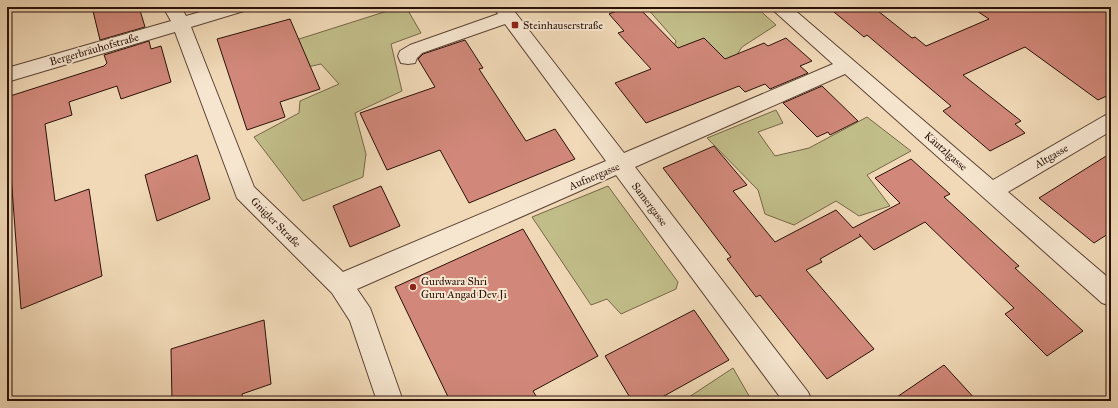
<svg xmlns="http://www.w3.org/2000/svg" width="1118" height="408" viewBox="0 0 1118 408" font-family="'IM FELL Great Primer',serif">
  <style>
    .green { fill: #c1bd89; stroke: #766748 }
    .building { fill: #d1887a; stroke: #2a1108 }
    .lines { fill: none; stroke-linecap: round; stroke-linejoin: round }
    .minor-casing { stroke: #5c4334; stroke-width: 2 }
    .minor { fill: #f6e6d0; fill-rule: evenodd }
    .poi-dot { fill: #8f2418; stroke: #f6e6d0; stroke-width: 1.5 }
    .labels { text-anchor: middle; stroke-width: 4; stroke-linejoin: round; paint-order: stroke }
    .poi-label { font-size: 11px; fill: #2a1108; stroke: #f6e6d0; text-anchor: start }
    .street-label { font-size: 11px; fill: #2a1108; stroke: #f6e6d0 }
  </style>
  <rect width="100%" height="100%" fill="#f1d9b7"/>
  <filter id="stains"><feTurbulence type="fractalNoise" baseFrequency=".005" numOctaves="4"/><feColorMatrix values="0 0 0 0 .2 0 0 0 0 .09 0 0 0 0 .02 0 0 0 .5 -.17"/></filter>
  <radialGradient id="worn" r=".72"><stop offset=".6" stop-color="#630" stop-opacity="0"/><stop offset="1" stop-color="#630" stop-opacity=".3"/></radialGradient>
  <path class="green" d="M400,7h6l15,26 -30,11 11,47 -47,22 11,41 -3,23 -60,24 -49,-64 45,-24 1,-12 39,-17 -18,-20 -41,9 -3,-27z
    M646,7h110l20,18 -34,22 -14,21 -59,-9 7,-18z
    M776,110l7,13 -25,9 17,24 34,-8 58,-31 44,34 -44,24 23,31 -31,10 -23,-15 -42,24 -29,-11 -7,-24 -51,-52z
    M608,186l70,96 -2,7 -55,25 -14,-15 -16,6 -59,-88z
    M733,368l19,33h-69z"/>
  <path class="building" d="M92,7h47l6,20 -45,13z
    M627,7h11l40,41 26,-10 21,21 39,-16 4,3 18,-8 26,23 -12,5 8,7 -38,16 -5,-5 -20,8 -6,-6 -93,37 -31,-40 36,-14 -33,-36 6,-2 -15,-17z
    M828,7h45l39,31 3,-1 11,9 63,-27 -18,-12h140v87l-13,6 -73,-53 -62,28 58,46 -6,3 10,9 -35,18 -47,-40 8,-5 -84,-71 -3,2z
    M290,19l30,70 -40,13 5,15 -38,13 -30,-91z
    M465,40l18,28 -4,1 47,72 29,-12 20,30 -106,44 -29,-53 -53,20 -27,-57 75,-26 -17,-28 5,-5z
    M149,41l2,8 10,-3 10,36 -50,17 -4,-13 -48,16 3,13 -27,9 10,77 34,-12 13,87 -81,33 -10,-134 -4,1v-79l97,-31 3,-3 -3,-8z
    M822,86l36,35 -28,14 -2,-3 -11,5 -34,-34z
    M714,146l33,39 -14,6 42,51 61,-32 17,18 47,-25 -25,-25 36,-19 39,35 -6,3 75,69 -4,2 68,63 -36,25 -42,-42 9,-6 -89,-86 -51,28 -15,-16 2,2 -41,23 2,3 -16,8 68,79 -47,30 -67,-84 -4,2 -29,-38 4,-2 -68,-89z
    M1111,153v79l-17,11 -55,-45z
    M197,155l13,44 -53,22 -12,-46z
    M381,186l19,40 -50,21 -17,-41z
    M523,229l75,127 -65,35 6,10h-89l-55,-114z
    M694,310l35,50 -74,41h-23l-27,-45z
    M264,320l7,64 -29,10 1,7h-71l-1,-52z
    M944,365l33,36h-86z"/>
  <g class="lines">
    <g class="minor-casing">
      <path id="minor" d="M163,7h18l5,9 32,-9h29l-3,4 -53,16 63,160 89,85 263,-111 -101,-137 -83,29 -5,5 -2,5 -7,1 -7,-1 -3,-7 2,-5 10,-6 88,-31 -5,-7h18l113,146 209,-89 -59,-53 -3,-4h20l202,173 111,-64 7,-3v18l-103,61 103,88v26l-9,-3 -257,-229 -210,93 173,225 4,9h-29l-167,-226 -259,114 13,19 3,8 30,85h-26l-27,-80 -18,-28 -95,-95 -62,-166 -168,50v-14l164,-47z"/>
    </g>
    <use href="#minor" class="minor"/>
  </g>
  <g class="poi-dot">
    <rect x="511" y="21" width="8" height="8" rx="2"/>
    <circle cx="413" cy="287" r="4"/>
  </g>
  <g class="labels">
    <g class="poi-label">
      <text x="523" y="29">Steinhauserstraße</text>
      <text x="421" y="285">Gurdwara Shri<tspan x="421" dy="13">Guru Angad Dev Ji</tspan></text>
    </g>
    <g class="street-label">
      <text transform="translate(94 49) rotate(-16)" y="4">Bergerbräuhofstraße</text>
      <text transform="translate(946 151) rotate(41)" y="4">Käutzlgasse</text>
      <text transform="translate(1051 156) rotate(-30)" y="4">Altgasse</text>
      <text transform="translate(594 176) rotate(-23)" y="4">Aufnergasse</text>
      <text transform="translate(650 204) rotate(53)" y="4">Samergasse</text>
      <text transform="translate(276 222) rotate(45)" y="4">Gnigler Straße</text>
    </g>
  </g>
  <rect width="1118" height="408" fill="none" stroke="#f1d9b7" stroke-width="24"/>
  <rect x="8" y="8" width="1102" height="392" fill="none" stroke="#2a1108" stroke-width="2"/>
  <rect x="12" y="12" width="1094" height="384" fill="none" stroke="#2a1108"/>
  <rect width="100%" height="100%" filter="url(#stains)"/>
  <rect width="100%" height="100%" fill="url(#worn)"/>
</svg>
